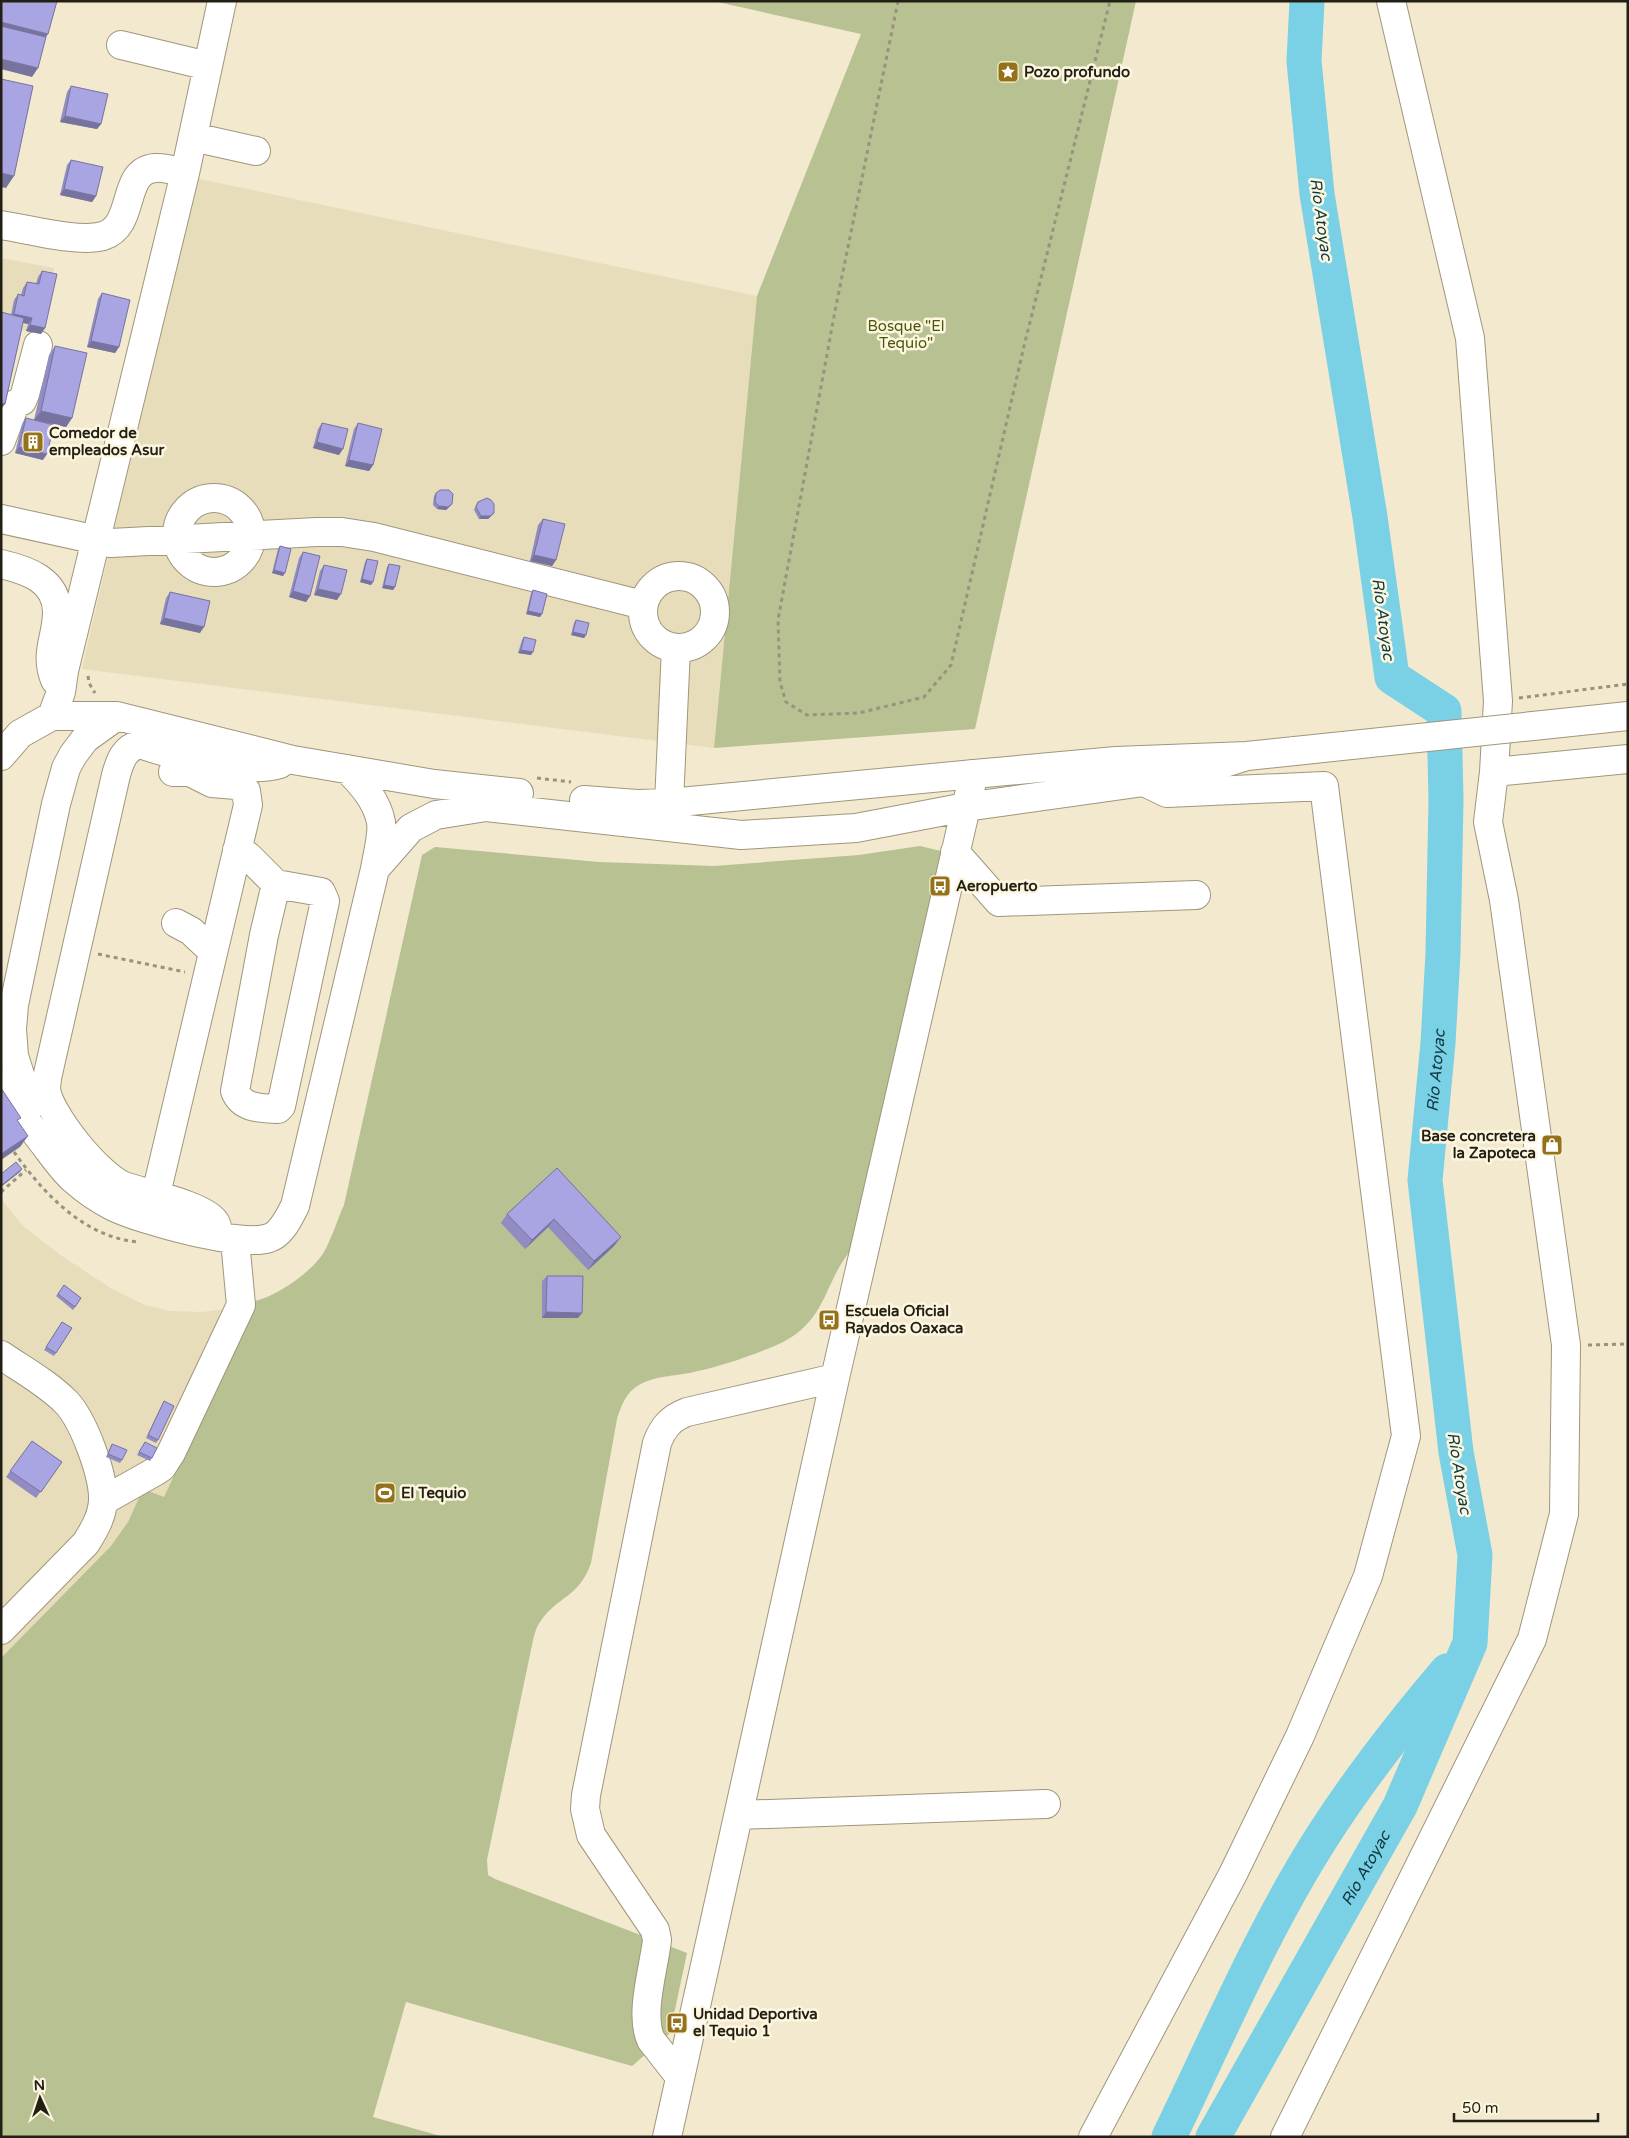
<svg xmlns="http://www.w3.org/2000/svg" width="1629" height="2138" viewBox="0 0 1629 2138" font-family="'Varela Round',sans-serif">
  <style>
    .built { fill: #e8ddba }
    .green { fill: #b7c191 }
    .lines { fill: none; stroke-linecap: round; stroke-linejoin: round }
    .river { stroke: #7ad0e5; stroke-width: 35 }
    .minor-casing { stroke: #9f967c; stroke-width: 30 }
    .major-casing { stroke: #9f967c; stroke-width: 30 }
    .path { stroke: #98927e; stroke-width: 3; stroke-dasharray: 4 4; stroke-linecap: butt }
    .minor { stroke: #fff; stroke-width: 28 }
    .major { stroke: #fff; stroke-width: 28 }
    .major-bridge-casing { stroke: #9f967c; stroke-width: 30; stroke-linecap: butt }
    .major-bridge { stroke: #fff; stroke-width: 28 }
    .wall { fill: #918dc2 }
    .shaded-wall { fill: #76739e }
    .building { fill: #a9a4e2; stroke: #76739e }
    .labels { text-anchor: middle; stroke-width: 5; stroke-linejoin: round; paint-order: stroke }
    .poi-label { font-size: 15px; font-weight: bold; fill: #221f15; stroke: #fef7e0; text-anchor: start }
    .park-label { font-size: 15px; fill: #4c5609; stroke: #fef7e0 }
    .water-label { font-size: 16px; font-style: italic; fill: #0f3942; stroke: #fef7e0 }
  </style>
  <rect width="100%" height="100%" fill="#f2e9ce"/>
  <path class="built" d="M195,178l562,118 -43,452 -632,-79z
    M1,258l53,10 -13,66 -25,-5 -15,61z
    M1,1199l22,27 36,28 53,35 33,16 25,6 32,1 25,-3 28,-8 -91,196 -21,-8 -15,33 -17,24 -110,112z"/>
  <path class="green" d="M713,1h423l-161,728 -261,19 43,-452 104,-262z
    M920,846l25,6 -92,396c-28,30 -25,70 -68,93 -22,11 -63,25 -87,30 -18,5 -42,4 -59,14 -13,7 -18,21 -22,34l-26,144c-12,35 -34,33 -51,59 -5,7 -6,15 -8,23l-45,215 1,15 7,4 192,74 -17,80 -38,33 -226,-64 -33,115 71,20h-443v-479l110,-112 17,-24 15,-33 21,8 91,-196c22,-5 57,-29 69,-49 8,-14 13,-32 20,-47l78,-350 13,-8 164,15 115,4 145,-11z"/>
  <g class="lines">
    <g class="river">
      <path d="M1169,2137c49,-101 93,-206 153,-300 37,-58 80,-113 125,-166"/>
      <path id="s1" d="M1213,2137l187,-331 70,-163 5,-88 -19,-103 -31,-272 13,-137 5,-90 3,-153 -2,-89 -52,-34 -22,-160 -53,-323 -13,-133 3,-60"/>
    </g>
    <g class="minor-casing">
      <path id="minor" d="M121,45l87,21
        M193,137l63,14
        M1,225c27,4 77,18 102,11 34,-11 17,-65 52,-68 9,-1 21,3 30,5
        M1,441l14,-37 7,-3 3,-7 13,-49
        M177 535a37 37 0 1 1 74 0a37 37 0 1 1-74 0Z
        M1,519l110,24 206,-11h25l32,5 269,68
        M1,564c26,6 56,16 56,48 0,26 -13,41 -2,68
        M643 612a36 36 0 1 1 72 0a36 36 0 1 1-72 0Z
        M52,716l9,-24 3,-21 121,-498 37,-172
        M1,756l19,-22 32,-18h65l176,44 141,24 85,9
        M1494,772l134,-13
        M584,800l53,4 32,-1 305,-29
        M669,803l7,-155
        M237,850l11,6 28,28 45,8 4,9 -44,205 -3,3c-17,-1 -36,0 -43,-18l29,-156 12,-51
        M955,852l44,50 197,-7
        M375,869l36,-41 25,-13 50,-8 255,28 115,-7 110,-21 -131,571 -168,759
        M176,923l15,8 16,15 6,3
        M1,1080c12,25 24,39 40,60 10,13 20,28 32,39 11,10 27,21 41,28 27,13 127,41 155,31 13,-4 20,-21 26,-32l80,-337c2,-13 8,-35 6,-47 -4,-21 -19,-38 -34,-53
        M30,1106l-16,-50 -2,-27 2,-24 42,-201 10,-36 7,-13 12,-16 32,-23
        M156,1194l92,-389 -2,-14 -10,-6 -24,-2 -22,-11h-17
        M219,1237c-1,-4 -1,-11 -4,-15 -11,-17 -72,-29 -91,-36 -24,-9 -75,-71 -78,-97 0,-3 1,-8 1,-11l69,-303c4,-14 8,-27 24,-31 35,12 106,31 140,20
        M1,1355c22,15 46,28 65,47 18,19 38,74 37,99 -1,16 -9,29 -17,42l-85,87
        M103,1501l53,-30 6,-4 9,-14 70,-148 -6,-65
        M739,1815l307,-11
        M680,2077l-29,-37c-12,-26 3,-72 6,-100l-2,-10 -64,-95 -6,-26 1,-14 71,-352c6,-16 14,-25 30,-31l148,-34
        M1093,2137l140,-263 67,-138 68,-160 38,-140 -82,-650 -157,7 -23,-11
        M1285,2137l247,-498 32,-125 2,-169 -62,-445 -16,-78 6,-50 4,-71 -28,-363 -79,-337"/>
    </g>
    <g class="major-casing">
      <path id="major" d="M1533,726l95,-10
        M1247,756l-44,14 -59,12 -178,25 8,-33 142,-13 131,-5 48,-5"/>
    </g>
    <path class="path" d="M898,1l-63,310 -57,309 2,62 6,20 21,13 52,-2 65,-16 27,-32 73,-319 86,-345
      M88,676l1,7 6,10
      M1519,698l109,-14
      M537,778l34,4
      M98,954l87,18
      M14,1152c30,42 70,85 124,90
      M1,1192l25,-22
      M1588,1345l40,-1"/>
    <use href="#minor" class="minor"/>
    <use href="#major" class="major"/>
    <g class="major-bridge-casing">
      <path id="major-bridge" d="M1295,751l238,-25"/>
    </g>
    <use href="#major-bridge" class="major-bridge"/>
  </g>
  <path class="wall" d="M71,86l30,38 -4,5 -37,-7 7,-30z
    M71,160l25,36 -4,6 -32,-7 7,-30z
    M42,271l3,57 -4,6 -15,-3 2,-7 -5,-1 -18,81 -4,5v-97l10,3 3,-15 4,-6 3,1 2,-7 4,-6 9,2 2,-7z
    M102,293l17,54 -4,6 -28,-6 11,-48z
    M55,346l17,72 -6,9 -32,-7 15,-65z
    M26,418l17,42 -28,-7 7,-29z
    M322,423l17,32 -26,-7 5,-19z
    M358,423l15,42 -4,6 -24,-5 9,-37z
    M436,493l16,11 -6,6 -9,-1 -4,-4 1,-9z
    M478,502l16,11 -6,6h-9l-5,-9 2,-5z
    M543,519l13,41 -4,6 -22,-5 8,-36z
    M280,546l3,30 -11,-3 6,-24z
    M303,552l7,44 -4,6 -17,-5 10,-39z
    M367,559l6,23 -2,3 -11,-3 5,-20z
    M389,564l6,23 -2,3 -11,-2 5,-21z
    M324,565l13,35 -23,-5 6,-24z
    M533,590l9,24 -2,3 -14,-3 5,-21z
    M170,592l30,41 -40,-9 6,-26z
    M576,620l10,15 -2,3 -13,-3 3,-12z
    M524,637l7,18 -13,-2 4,-13z
    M557,1168l57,78 -26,24 -40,-43 -23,22 -24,-26 6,-9z
    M547,1276l31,42h-36v-37z
    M64,1285l17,13 -8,12 -17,-14z
    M62,1322l10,6 -18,28 -10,-6z
    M164,1401l-6,39 -2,3 -10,-5z
    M32,1441l30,21 -26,36 -30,-21z
    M145,1442l7,16 -2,3 -13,-6z
    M112,1444l10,16 -2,3 -14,-6z"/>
  <path class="shaded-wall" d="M1,22l47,12 -8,12 -39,-10z
    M1,59l37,9 -6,9 -31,-8z
    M65,116l36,8 -4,5 -37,-7z
    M1,173l13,3 -8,12 -5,-1z
    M64,189l32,7 -4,6 -32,-7z
    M14,314l18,4 -4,6 -18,-4z
    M30,325l15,3 -4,6 -15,-3z
    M91,341l28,6 -4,6 -28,-6z
    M1,403l4,1 -4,5z
    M41,411l31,7 -6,9 -32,-7z
    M317,442l26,7 -4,6 -26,-7z
    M19,447l28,7 -4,6 -28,-7z
    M349,460l24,5 -4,6 -24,-5z
    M452,504l-6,6 -9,-1 2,-3z
    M494,513l-6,6h-9l2,-3z
    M534,555l22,5 -4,6 -22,-5z
    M274,570l11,3 -2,3 -11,-3z
    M362,579l11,3 -2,3 -11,-3z
    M384,585l11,2 -2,3 -11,-2z
    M318,589l23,5 -4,6 -23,-5z
    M293,591l17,5 -4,6 -17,-5z
    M528,611l14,3 -2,3 -14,-3z
    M164,618l40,9 -4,6 -40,-9z
    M573,632l13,3 -2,3 -13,-3z
    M521,650l12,2 -2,3 -13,-2z
    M28,1136l-8,11 -19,13v-6z
    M22,1169l-2,3 -19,15 1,-2z
    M554,1219l-6,8 -23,22 7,-9z
    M621,1237l-7,9 -26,24 6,-9z
    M546,1312l36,1 -4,5h-36z"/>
  <path class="building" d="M1,1h56l-9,33 -47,-12z
    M1,26l45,11 -8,31 -37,-9z
    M1,79l32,7 -19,90 -13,-3z
    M71,86l37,8 -7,30 -36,-8z
    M71,160l32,7 -7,29 -32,-7z
    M42,271l15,3 -12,54 -15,-3 2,-7 -18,-4 4,-20 6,2 3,-14 12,2z
    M102,293l28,7 -11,47 -28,-6z
    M1,312l23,6 -19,86 -4,-1z
    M55,346l32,7 -15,65 -31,-7z
    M26,418l28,7 -7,29 -28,-7z
    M322,423l26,6 -5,20 -26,-7z
    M358,423l24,6 -9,36 -24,-5z
    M440,490h9l4,4 -1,10 -4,3 -9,-1 -4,-4 1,-9z
    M487,498l4,2 3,4v9l-4,3h-9l-5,-9 2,-5z
    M543,519l22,5 -9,36 -22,-5z
    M280,546l11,3 -6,24 -11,-3z
    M303,552l17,4 -10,40 -17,-5z
    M367,559l11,2 -5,21 -11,-3z
    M389,564l11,2 -5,21 -11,-2z
    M324,565l23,5 -6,24 -23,-5z
    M533,590l14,4 -5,20 -14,-3z
    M170,592l40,9 -6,26 -40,-9z
    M576,620l13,3 -3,12 -13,-3z
    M524,637l12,3 -3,12 -12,-2z
    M1,1088l20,30 -4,2 11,16 -27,18z
    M16,1162l6,7 -20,16 -1,-2v-9z
    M557,1168l64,69 -27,24 -40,-42 -22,21 -25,-26z
    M547,1276h36l-1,37 -36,-1z
    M64,1285l17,13 -6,9 -17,-13z
    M62,1322l10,6 -16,25 -10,-6z
    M164,1401l10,5 -16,34 -10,-5z
    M32,1441l30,21 -21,30 -31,-21z
    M145,1442l12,6 -5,10 -13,-6z
    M112,1444l15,6 -5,10 -14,-6z"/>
  <defs>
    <g id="sight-square" transform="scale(1.125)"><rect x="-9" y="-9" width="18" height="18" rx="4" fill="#95721a" stroke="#fef7e0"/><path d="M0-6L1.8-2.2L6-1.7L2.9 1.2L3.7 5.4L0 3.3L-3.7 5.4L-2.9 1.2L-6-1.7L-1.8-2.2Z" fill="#fff"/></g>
    <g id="building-square" transform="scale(1.125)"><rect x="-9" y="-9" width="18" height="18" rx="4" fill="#95721a" stroke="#fef7e0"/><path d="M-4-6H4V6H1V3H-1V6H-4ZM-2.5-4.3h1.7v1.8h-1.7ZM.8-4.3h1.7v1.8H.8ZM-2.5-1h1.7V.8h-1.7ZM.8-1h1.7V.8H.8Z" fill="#fff"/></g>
    <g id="bus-square" transform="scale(1.125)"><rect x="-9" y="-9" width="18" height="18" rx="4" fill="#95721a" stroke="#fef7e0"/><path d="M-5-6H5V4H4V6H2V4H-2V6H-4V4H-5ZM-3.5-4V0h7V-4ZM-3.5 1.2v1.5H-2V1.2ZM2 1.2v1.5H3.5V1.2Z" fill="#fff"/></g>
    <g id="shop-square" transform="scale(1.125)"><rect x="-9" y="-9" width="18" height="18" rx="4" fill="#95721a" stroke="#fef7e0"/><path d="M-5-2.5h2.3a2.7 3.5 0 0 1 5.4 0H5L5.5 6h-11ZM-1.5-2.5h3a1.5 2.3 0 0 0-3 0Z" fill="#fff"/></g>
    <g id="stadium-square" transform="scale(1.125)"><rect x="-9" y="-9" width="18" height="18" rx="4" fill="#95721a" stroke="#fef7e0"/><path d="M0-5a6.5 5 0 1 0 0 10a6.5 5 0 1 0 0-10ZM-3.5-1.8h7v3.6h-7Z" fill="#fff"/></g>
  </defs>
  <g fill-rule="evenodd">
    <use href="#sight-square" x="1008" y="72"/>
    <use href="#building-square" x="33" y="442"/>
    <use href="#bus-square" x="940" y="886"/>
    <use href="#shop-square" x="1552" y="1145"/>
    <use href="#bus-square" x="829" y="1320"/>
    <use href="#stadium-square" x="385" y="1493"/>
    <use href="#bus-square" x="677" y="2023"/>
  </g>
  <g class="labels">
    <g class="poi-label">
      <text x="1024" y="77">Pozo profundo</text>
      <text x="49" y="438">Comedor de<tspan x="49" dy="17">empleados Asur</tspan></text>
      <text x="956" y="891">Aeropuerto</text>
      <text x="1536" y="1141" text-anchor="end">Base concretera<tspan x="1536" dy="17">la Zapoteca</tspan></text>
      <text x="845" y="1316">Escuela Oficial<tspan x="845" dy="17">Rayados Oaxaca</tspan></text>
      <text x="401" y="1498">El Tequio</text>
      <text x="693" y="2019">Unidad Deportiva<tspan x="693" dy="17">el Tequio 1</tspan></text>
    </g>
    <g class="park-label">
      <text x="906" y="331">Bosque "El<tspan x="906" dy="17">Tequio"</tspan></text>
    </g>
    <g class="water-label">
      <text transform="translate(1322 219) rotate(82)" y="6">Río Atoyac</text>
      <text transform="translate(1384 619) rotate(82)" y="6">Río Atoyac</text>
      <text dy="6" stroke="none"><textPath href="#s1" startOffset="1134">Río Atoyac</textPath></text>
      <text transform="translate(1460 1473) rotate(81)" y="6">Río Atoyac</text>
      <text dy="6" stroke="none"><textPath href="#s1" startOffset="309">Río Atoyac</textPath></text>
    </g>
  </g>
  <rect width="1629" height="2138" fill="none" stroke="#221f15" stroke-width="5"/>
  <g transform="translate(40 2098) rotate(357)" stroke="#fef7e0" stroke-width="4" paint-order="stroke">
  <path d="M0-4L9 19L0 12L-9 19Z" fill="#221f15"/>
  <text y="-8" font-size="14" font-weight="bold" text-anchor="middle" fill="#221f15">N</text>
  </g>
  <path d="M1454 2113v8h144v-8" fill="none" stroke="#221f15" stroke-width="2.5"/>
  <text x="1462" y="2113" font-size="15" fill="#221f15" stroke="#fef7e0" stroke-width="4" paint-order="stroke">50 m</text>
</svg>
